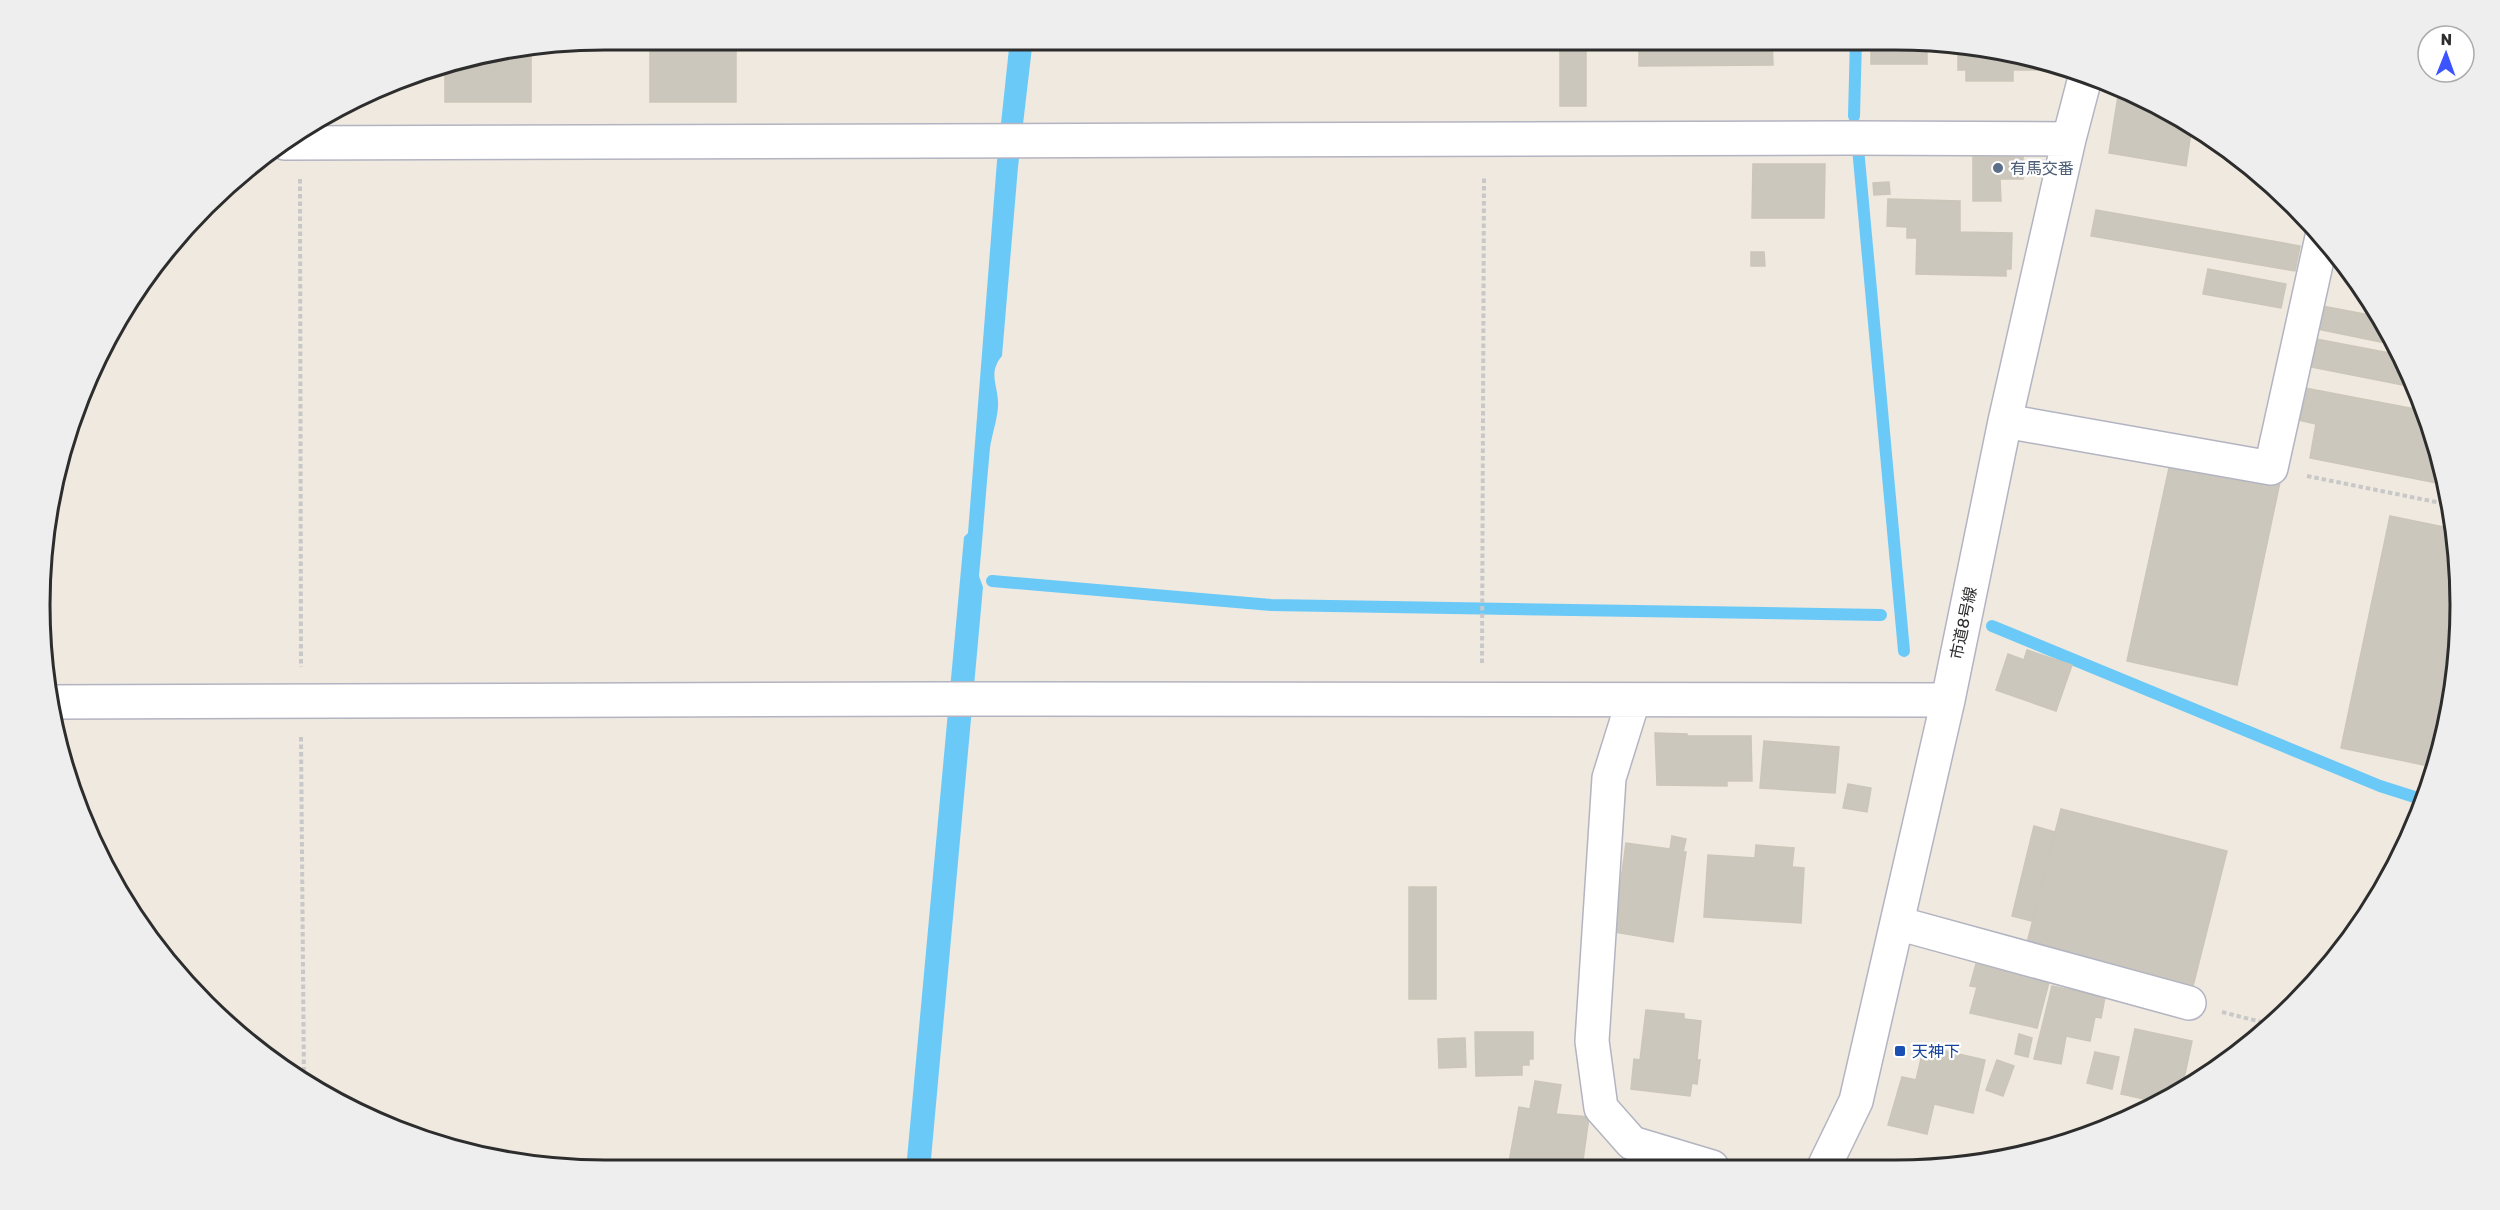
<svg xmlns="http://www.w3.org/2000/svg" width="2500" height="1210" viewBox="0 0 2500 1210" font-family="Rubik,'Noto Sans JP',sans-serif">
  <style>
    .water { fill: #6bc9f8 }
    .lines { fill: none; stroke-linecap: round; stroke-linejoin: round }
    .stream { stroke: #6bc9f8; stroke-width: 12 }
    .building { fill: #cbc7bd; stroke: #cbc6b8; stroke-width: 1.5 }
    .minor-casing { stroke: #b3b4c1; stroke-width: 36 }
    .path { stroke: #c8c8c8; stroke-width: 4; stroke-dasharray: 4.5 3; stroke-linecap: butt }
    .minor { stroke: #fff; stroke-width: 33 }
    .service-dot { fill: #5c6f8a; stroke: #fff; stroke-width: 2 }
    .transit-dot { fill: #1a4fb4; stroke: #fff; stroke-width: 2 }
    .labels { text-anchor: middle; stroke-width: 4.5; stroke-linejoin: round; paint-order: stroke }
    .service-label { font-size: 16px; fill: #4e5e75; stroke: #fff; text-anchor: start }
    .street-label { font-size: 16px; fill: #2d2d2d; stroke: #fff }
    .transit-label { font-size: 16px; fill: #164399; stroke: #fff; text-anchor: start }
    .rim { fill: none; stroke: #2d2d2d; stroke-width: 3 }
  </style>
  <rect width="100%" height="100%" fill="#efe9df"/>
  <path class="water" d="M1010,39h23l-15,128 -16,189c-15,18 -3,29 -4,51 -1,14 -6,27 -8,41 -4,42 -7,85 -11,128l4,11 -53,583h-24l58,-633 4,-4 29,-372z"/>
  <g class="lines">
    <path class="stream" d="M1854,116l2,-77
      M1858,148l46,503
      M992,581l279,24 610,10
      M1992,626l388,160 44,14"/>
  </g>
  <path class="building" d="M650,39h86v63h-86z
    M1555,39h33v3h-33z
    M1639,39h133l1,26 -134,1z
    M1871,39l56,3v22h-56z
    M1958,45l48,5 33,10 -1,10h-25v11h-47v-11h-8z
    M1560,48h26v58h-26z
    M531,51v51h-86v-36z
    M2118,96l30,5 44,24 -6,41 -77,-13z
    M1973,157h50v22h-23l1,22h-28z
    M1753,164h72l-1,54h-72z
    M1889,182l1,12 -16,1 -1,-12z
    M1888,199l72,2v31l52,1 -1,36h-5v7l-90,-2 1,-36h-10v-11l-20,-1z
    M2096,210l204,36 -5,25 -204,-35z
    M1751,252h13l1,14h-14z
    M2208,269l78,15 -5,24 -78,-14z
    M2322,306l58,11 15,28 -78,-16z
    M2316,339l84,16 18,33 -107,-21z
    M2305,388l120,23 22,74 -137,-27 6,-34 -18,-4z
    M2171,459l109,23 -43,203 -110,-24z
    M2390,516l64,13 7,76 -2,24 -30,137 -88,-18z
    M2027,650l45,15 -16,46 -60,-21 12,-36 16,6z
    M1655,733l32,1v2h64l1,45h-25v5l-70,-1z
    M1764,741l75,6 -4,46 -75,-5z
    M1848,784l23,4 -4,24 -24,-4z
    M2061,809l166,42 -34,135 -166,-43z
    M2034,826l21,6 -23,89 -20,-5z
    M1672,836l14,3 -3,13h3l-13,90 -59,-10 12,-89 44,6z
    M1756,845l38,3 -2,19 12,1 -3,55 -97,-6 4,-62 47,3z
    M1409,887h27v112h-27z
    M1976,964l73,18 -12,46 -67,-15 7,-26 -7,-1z
    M2052,986l53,11 -4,21 -6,-1 -5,24 -24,-5 -5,28 -27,-5z
    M1646,1010l38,4v5l17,2 -4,39h3l-3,24 -5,-1 -2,13 -59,-7 3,-30 6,1z
    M2135,1029l57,12 -10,47 -25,14 -36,-8z
    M1475,1032h58v27h-4v6h-7v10l-46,1z
    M2019,1034l13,4 -4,19 -13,-3z
    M1465,1038l1,29 -27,1 -1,-29z
    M1924,1046l61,14 -12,53 -39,-9 -7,30 -39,-9 14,-48 14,3z
    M2095,1052l24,5 -7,32 -25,-6z
    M1997,1060l17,6 -11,30 -17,-6z
    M1535,1081l26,4 -5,29 33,3 -7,50 -74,1 11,-61 11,2z"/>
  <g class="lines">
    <g class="minor-casing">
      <path id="minor" d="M285,143l1564,-5 220,1
        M2005,421l266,47 51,-231
        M1633,701l-24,77 -17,263 9,67 31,35 80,24
        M51,702l890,-3 1007,1
        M1897,923l292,80
        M1824,1167l32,-66 92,-401 57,-279 64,-282 17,-65"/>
    </g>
    <path class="path" d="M300,179l1,488
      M2307,476l144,29
      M1482,663l2,-487
      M301,737l3,346
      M2222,1012l47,12"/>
    <use href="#minor" class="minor"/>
  </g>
  <circle class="service-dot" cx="1998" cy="168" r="6"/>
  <rect class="transit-dot" x="1894" y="1045" width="12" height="12" rx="3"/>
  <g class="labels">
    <g class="service-label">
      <text x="2010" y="174">有馬交番</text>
    </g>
    <g class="street-label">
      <text transform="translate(1963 623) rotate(-78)" y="6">市道8号線</text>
    </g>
    <g class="transit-label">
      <text x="1912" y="1057">天神下</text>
    </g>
  </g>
  <path d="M0 0H2500V1210H0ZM605 50H1895A555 555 0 0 1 2450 605V605A555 555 0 0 1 1895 1160H605A555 555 0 0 1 50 605V605A555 555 0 0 1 605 50Z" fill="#eee" fill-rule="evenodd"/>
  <path class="rim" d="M605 50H1895A555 555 0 0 1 2450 605V605A555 555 0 0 1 1895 1160H605A555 555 0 0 1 50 605V605A555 555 0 0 1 605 50Z"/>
  <g transform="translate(2446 54) rotate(1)"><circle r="28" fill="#ffffff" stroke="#ababab" stroke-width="1.5"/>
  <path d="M0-4.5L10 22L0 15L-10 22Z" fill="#3c54ff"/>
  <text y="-9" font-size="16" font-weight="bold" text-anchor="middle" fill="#2d2d2d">N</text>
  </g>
</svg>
